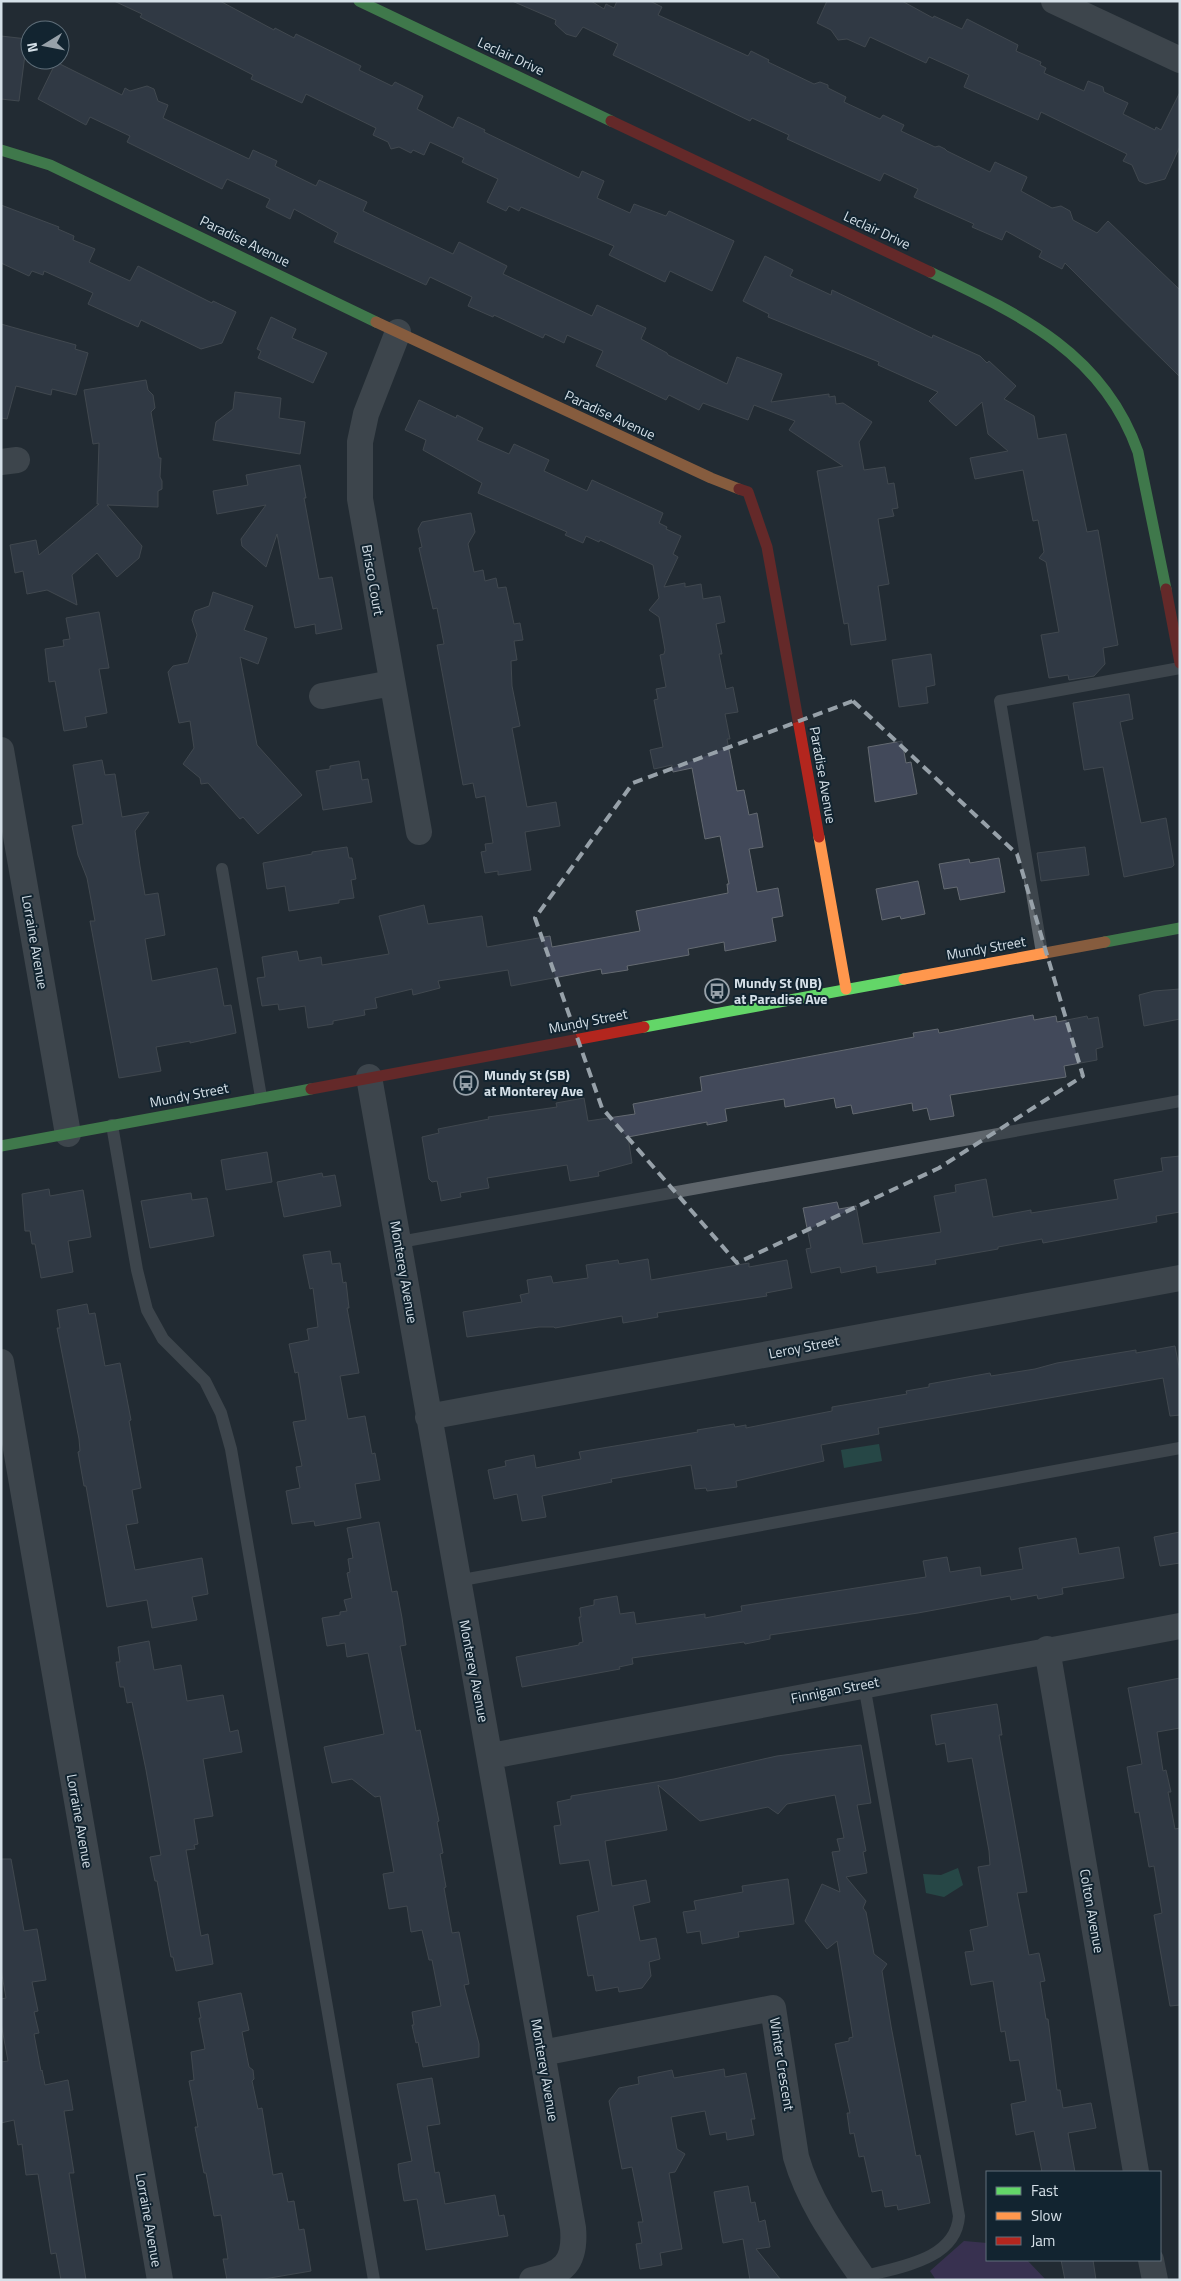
<svg xmlns="http://www.w3.org/2000/svg" width="1181" height="2281" viewBox="0 0 1181 2281" font-family="'Titillium Web',sans-serif">
  <style>
    .green { fill: #533974 }
    .water { fill: #2c695d }
    .building { fill: #42495a; stroke: #646a71 }
    .lines { fill: none; stroke-linecap: round; stroke-linejoin: round }
    .lane { stroke: #5e656b; stroke-width: 12 }
    .street { stroke: #5e656b; stroke-width: 26 }
    .fast { stroke: #63d668; stroke-width: 11 }
    .slow { stroke: #ff974d; stroke-width: 11 }
    .jam { stroke: #b3261e; stroke-width: 11 }
    .marked { fill: none; stroke: #97a1a9; stroke-width: 4; stroke-dasharray: 10 6; stroke-linejoin: round }
    .labels { text-anchor: middle; stroke-width: 4; stroke-linejoin: round; paint-order: stroke }
    .street-label { font-size: 14px; fill: #d5e0e8; stroke: #122430 }
    .poi-label { font-size: 14px; font-weight: bold; fill: #d5e0e8; stroke: #122430; text-anchor: start }
  </style>
  <rect width="100%" height="100%" fill="#232c33"/>
  <path class="green" d="M964,2241l23,2v17h40l19,20h-110l-6,-9z"/>
  <path class="water" d="M879,1444l3,17 -38,7 -3,-18z
    M958,1868l5,17 -19,12 -18,-4 -3,-19 18,1z"/>
  <path class="building" d="M114,1h106l54,29 1,-2 19,10 2,-4 65,32 -2,4 33,16 3,-4 28,14 -6,13 36,19 5,-11 27,13 -1,2 95,46 3,-7 22,10 -7,17 33,15 4,-9 32,12 3,-5 65,30 -22,50 -42,-20 -5,11 -56,-27 5,-9 -93,-39 -2,4 -10,-5 -3,5 -19,-9 11,-23 -36,-17 2,-4 -34,-16 -6,13 -11,-5 -2,3 -12,-6 -8,2 -3,-7 -15,-7 3,-7 -70,-34 -4,9 -51,-24 2,-4 -113,-58 2,-3z
    M512,1h79l13,8 2,-5 8,4 3,-7h33l12,6 -4,8 90,41 3,-5 18,9 -1,2 46,22 6,-2 8,3v3l18,9 -2,5 36,17 3,-4 21,10 -3,6 34,16 4,-1 6,3 2,2 43,21 5,-10 32,15 -6,14 31,17 9,-2 9,5 3,9 24,13 11,-12 72,69v87l-115,-114 -3,6 -23,-12 3,-6 -36,-20 -4,9 -30,-13 2,-3 -60,-27 4,-8 -34,-16 -4,8 -71,-32 -22,-10 2,-4 -37,-17 -2,3 -137,-66 5,-11 -35,-17 -7,10 -10,-3 -11,-10 1,-4z
    M827,1h75l31,17 1,-2 28,13 5,-10 51,26 -2,6 25,11 -1,3 6,3 -2,5 40,18 4,-10 15,6 1,5 24,11 -5,11 32,16 1,-3 5,3 19,-38v54l-15,33 -19,5 -7,-3 -7,-16 -9,-4 4,-7 -86,-42 -3,8 -74,-33 5,-12 -40,-18 -3,6 -56,-26 -5,10 -18,-8 -9,1 -7,-10 -14,-7z
    M1,36l26,3 -8,62 -18,-2z
    M56,62l66,33 3,-7 5,3 17,-5 7,3 4,12 10,4 -5,13 86,41 4,-9 24,11 -2,5 41,20 3,-6 48,22 -4,9 90,43 6,-12 48,24 -4,8 89,42 5,-11 49,23 -5,11 26,14 1,2 59,29 10,-27 45,17 -11,28 58,-8v3l6,-1 1,8 7,-1 29,19 -13,20 5,28 21,-3 3,17 6,-1 4,25 -6,1 2,7 -16,3 11,65 -11,2 8,54 -35,5 -3,-22 -4,1 -27,-153 26,-5 -54,-36 6,-9 -41,-16 -6,15 -45,-17 -4,7 -30,-15 -3,5 -70,-34 7,-15 -36,-16 -3,8 -19,-9 -2,4 -49,-23 -1,2 -25,-11 4,-9 -42,-20 -4,8 -92,-43 4,-9 -44,-24 -4,10 -24,-12 4,-8 -43,-20 -5,10 -95,-47 3,-6 -40,-19 -4,8 -48,-26z
    M1,205l58,22 -1,2 16,7 -1,4 22,9 -6,13 41,19 8,-15 74,37 1,-2 23,11 -14,31 -21,6 -60,-29 -3,7 -50,-23 5,-11 -49,-22 -1,4 -11,-4 -3,5 -28,-13z
    M765,256l28,14 -3,6 41,19 1,-5 100,48 1,-3 47,21 7,7 2,-2 27,25 -12,13 30,17 4,23 28,-5 21,98 11,-2 20,115 -15,3 2,16 -11,12 -25,4 -1,-5 -19,3 -8,-43 18,-3 -13,-70 -7,-4 5,-6 -6,-32 -5,1 -10,-51 -48,9 -5,-21 38,-7 -20,-17 -6,-32 -26,24 -27,-25 9,-9 -60,-27 1,-3 -111,-45 1,-3 -26,-13z
    M271,317l25,12 -4,9 35,15 -14,30 -55,-25 3,-7 -4,-2z
    M1,324l75,21 -1,4 13,4 -12,42 -24,-6 -1,6 -35,-9 -9,33 -6,-1z
    M146,380l2,10 5,5 2,13 -4,4 8,46h2l-1,19 2,4v8l-4,2v16l-51,-2 35,41 -3,12 -22,19 -20,-24 -25,22 5,30 -30,-15 -20,4 -4,-23 -8,2 -5,-28 26,-5 3,15 60,-51h-2l2,-61 -6,1 -9,-54z
    M235,392l46,6 -2,20 26,4 -5,32 -87,-14 3,-18 17,-13z
    M419,400l37,18 1,-3 26,13 -6,12 32,14 5,-10 35,16 -5,11 43,20 5,-11 71,33 -4,10 8,4 -1,2 15,7 -8,18 5,3 -14,30 21,-4v4l16,-3 2,15 17,-3 5,26 -9,2 6,30h-3l7,35 7,-2 5,25 -13,2 5,25h-3l10,52 7,-1 5,25 8,-2 6,34 -14,2 8,43 21,-4 5,28 -11,2 4,23 -51,10 -1,-9 -36,7 1,6 -62,11 1,4 -26,4 -1,-5 -90,17 -3,-16 -70,11 2,7 -27,7 -1,-6 -37,9 2,10 -13,2 1,5 -32,6v3l-25,4 -3,-22 -26,4 -1,-6 -16,2 -5,-28 8,-1 -3,-20 35,-6 2,10 22,-4 1,8 67,-11 -10,-38 45,-11 4,19 54,-8 5,31 63,-11 2,11 88,-16 -4,-20 92,-18 -1,-9h2l-9,-48 -15,3 -13,-71 -19,4 -1,-7 -18,4 -4,-19 13,-3 -9,-47 4,-1 -2,-10 10,-2 -6,-32 4,-1 1,-4 -6,-33 -10,-7 10,-12 -6,-33 -53,-25 -1,2 -13,-6 -3,7 -18,-8 2,-3 -89,-39 4,-10 -59,-33 3,-10 -21,-10z
    M300,465l6,33h-2l15,81 13,-2 10,52 -26,5 -1,-10 -20,4 -18,-94 -11,33 -24,-21 -1,-7 25,-34 -49,9 -4,-23 35,-6 -2,-10z
    M471,513l4,19 -7,12 6,28 9,-2 2,11 11,-3 2,10 8,-1 8,37 6,-1 3,17 -9,1 3,19 -6,1 1,25 8,40 -8,2 15,79 29,-5 4,24 -35,6 6,38 -33,5v-4l-13,2 -4,-21 5,-1 -1,-7 8,-1 -8,-47 -9,2 -3,-15 -10,2 -26,-140 7,-1 -7,-36 -4,1 -14,-61 3,-1 -4,-18 4,-7z
    M213,592l40,14 -9,24 23,8 -9,26 -18,-7 17,88 45,50 -44,39 -15,-17 -3,2 -32,-36 -7,1 -1,-6 -17,-14 11,-16 -4,-27 -11,2 -11,-51 5,-6 15,-3 9,-28 -5,-15 3,-9 14,-5z
    M99,612l10,56 -10,1 8,44 -22,4 2,10 -23,4 -9,-50 -6,1 -4,-33 19,-3 -1,-6 7,-1 -4,-21z
    M931,654l4,31 -9,2 2,16 -29,4 -7,-47z
    M1129,694l4,25 -13,3 21,101 25,-5 8,47 -2,2 -48,10 -21,-110 -19,3 -11,-67z
    M902,741l4,22 5,-1 6,32 -42,8 -7,-55z
    M102,760l3,15 10,-1 7,43 27,-5 -14,19 5,35 5,29 13,-2 7,42 -20,4 7,42 65,-13 7,38 7,-1 5,28 -46,10v-2l-34,6 5,24 -42,7 -29,-157h5l-8,-43 -9,-23 -6,-29 11,-2 -10,-59z
    M359,761l3,19 6,-1 4,23 -49,8 -7,-39 14,-2v-3z
    M347,847l2,11h3l4,21 -5,1 3,18 -15,2v3l-50,8 -4,-25 -18,3 -4,-26 49,-9v-2z
    M1085,847l4,28 -48,6 -4,-28z
    M999,858l6,34 -45,8 -3,-13 -13,2 -5,-25 30,-5 1,4z
    M918,881l7,33 -24,5 -1,-3 -18,4 -6,-31z
    M1180,989v30l-36,7 -5,-31 15,-4z
    M1033,1015l1,5 22,-4 1,6 30,-6 1,3 10,-2 5,30 -7,2 1,11 -33,6 2,11 -116,18 4,21 -24,4 -3,-12 -14,3 -1,-8 -59,11 -2,-9 -15,3 -2,-10 -49,9 -1,-8 -59,10 2,12 -20,4v-3l-79,15 4,26 -34,9 1,4 -29,5 -3,-16 -80,13 2,10 -29,5 1,4 -20,4 -4,-20 -5,1 -3,-3 -7,-42 17,-4 -1,-4 51,-10 -1,-2 69,-10 -1,-4 28,-5 4,23 47,-7 -2,-10 69,-13 -2,-14 214,-40 -1,-4 25,-4 1,4z
    M267,1152l5,30 -46,8 -5,-30z
    M1180,1156v56l-24,4 1,6 -114,21 -1,-4 -44,8v2l-63,11 1,4 -59,9 -1,-7 -35,7 -1,-6 -29,6 -5,-24 5,-1 -8,-40 34,-6 2,7 17,-3 7,38 78,-12 -7,-36 22,-4 -1,-7 31,-6 7,38 38,-7v3l87,-14 -4,-19 49,-9 -2,-13z
    M322,1173l1,4 12,-2 6,31 -57,11 -7,-35z
    M49,1189l1,7 33,-6 8,47 -23,4 5,31 -32,6 -6,-34h-3l-2,-13h-5l-3,-37z
    M191,1193l1,7 15,-2 7,38 -64,12 -9,-47z
    M330,1251l2,13 8,-1 3,20 3,-1 3,26h-2l12,65 -19,3 8,43 17,-3 7,38 3,-1 5,27 -25,4 6,34 -46,8 -1,-5 -22,3 -6,-33 14,-3 -4,-21 6,-1 -9,-44 13,-2 -8,-48 -3,1 -6,-29 20,-4 -2,-11 11,-2 -5,-39 -3,1 -7,-34z
    M648,1259l3,21 98,-17v4l38,-7 5,28 -26,5 1,3 -110,17 1,4 -35,6 -1,-7 -67,12 -1,-1h-15l-72,10 -4,-25 59,-10 -2,-7 9,-2 -2,-13 24,-4 2,7 35,-5 -2,-13 32,-5 1,4z
    M87,1304l2,10 6,-1 10,53 15,-3 11,57 -2,1 12,67 -9,2 6,33 -12,2 9,45 67,-12 6,36 -16,3 5,23 -45,8 -5,-28 -40,7 -21,-121h-2l-6,-34 2,-1 -1,-12 -22,-111h3l-3,-18z
    M1175,1346l5,26v43l-10,1 -7,-38 -285,50 1,6 -58,11 3,16 -88,20 1,6 -30,4 -1,-3 -11,1 -4,-24 -80,14 1,3 -70,14 4,21 -24,4 -5,-27 -23,5 -6,-29 18,-4 -1,-5 29,-6 2,13 45,-9 -2,-7 119,-20 -1,-2 37,-6 1,3 11,-2v3l86,-17v-4l75,-13 -1,-3 23,-4v-3l61,-11 1,3 44,-7 22,-6 79,-13v3z
    M379,1522l13,70 5,-1 5,27 4,27 -6,1 16,85 4,-1 19,91 -2,1 6,31 -3,1 6,33 -2,1 8,45 7,-1 10,52 -5,1 15,59v13l-56,10 -5,-25 -2,1 -4,-18h2l-2,-13 29,-6 -9,-46h-3l-7,-30 -11,2 -4,-26 -18,3 -6,-35 11,-2 -14,-76 -5,1 -23,-18 -20,4 -8,-36 60,-13 -16,-81 -21,4 -2,-14 -18,3 -5,-28 18,-3v-3l7,-1 -3,-11 8,-2 -5,-25 3,-1 -2,-13 5,-1 -6,-30z
    M1180,1532v31l-20,3 -6,-29z
    M1076,1538l3,16 40,-7 5,31 -62,10 1,6 -25,5 -1,-4 -26,5 -1,-4 -92,17 -148,22v4l-25,5 -1,-2 -112,16 1,6 -14,3 1,2 -98,18 -6,-30 63,-12v-2l4,-1 -4,-25h2l-1,-9 14,-3v-5l23,-4 3,18 14,-2 2,12 69,-10v4l37,-7 -1,-5 185,-29 -3,-16 24,-4 3,15 30,-5 1,9 42,-7 -4,-21z
    M149,1641l5,29 27,-5 6,36 36,-6 7,37 8,-2 4,22 -39,7 10,57 -19,3 4,25 -4,1 1,4 -9,1 15,86 7,-2 5,30 -37,7 -3,-14h-2l-14,-76h-2l-5,-24 11,-2 -15,-85 -14,-68 -5,1 -3,-16h-4l-4,-25h4l-2,-15z
    M1180,1678v50l-23,4 6,39 3,-1 5,22h-3l7,37 5,-1v177l-10,1 -16,-91 8,-2 -8,-47 -5,1 -10,-55 -4,1 -8,-46 15,-3 -14,-76z
    M997,1704l5,31h-3l28,157 -10,1 12,62 10,-2 6,28 -5,1 6,37h2l9,71h3l3,18 28,-5 5,25 -28,5 7,39h-33l-8,-41 -18,4 -5,-31 15,-3 -7,-41 -9,1 -5,-30 -4,1 -8,-51 -22,4 -6,-33 9,-1 -4,-21 18,-4 -10,-59 12,-2 -1,-14 -17,-93 -24,4 -3,-19 -9,2 -5,-30z
    M861,1745l10,58 -14,2 9,46 -3,1 4,21 -21,4 20,24 -3,7 3,4 8,42 13,10 -5,7 9,55 25,130 4,-1 10,48 -32,7 -1,-5 -12,2 -3,-17 -10,2 -8,-36 -5,1 -5,-24 -4,1 -3,-21h3l-15,-69 14,-3v-3l4,-1 -16,-96 -10,8 -22,-28 17,-37 18,8 -8,-40 8,-1 -3,-12 7,-1 -9,-43 -48,9 -9,10 -10,-7 -68,14 -42,-36 9,45 -62,11 7,45 34,-6 4,22 -17,4 7,35 16,-3 4,21 -11,3 2,14 -9,12 -23,4 -1,-5 -22,4 -3,-16 -5,1 -11,-60 22,-5 -10,-51 -29,4 -6,-38 7,-1 -4,-23 14,-3v-3l103,-17 103,-23z
    M1,1859h10l13,72 13,-2 9,51 -14,2 6,29 -4,1 5,21 -5,1 7,37 1,-1 3,15 23,-5 5,30 -9,1 10,62h-5l17,107h-25l-5,-27 -5,1 -13,-80 -12,1 -4,-31 -4,1 -4,-25 -13,3v-61l7,-1 -7,-38v-24l5,-1 -5,-29z
    M788,1879l6,45 -56,8 1,5 -37,7 -2,-13 -13,2 -4,-21 13,-2 -2,-9 49,-9 -1,-6z
    M241,1993l8,37 -7,2 7,35 4,3 1,9 -2,2 6,28 4,-1 11,67 9,-2 6,29 6,-1 5,29 5,-1 7,42 -53,9h-31l-4,-21h5l-7,-44 -7,1 -8,-43h-2l-9,-46h3l-9,-46 5,-1 -3,-28 14,-3 -6,-31h2l-3,-16z
    M724,2069l1,8 21,-4 9,46h-4l3,16 -27,5 -1,-8 -16,3 -5,-24 -34,6 6,32 8,5 -10,18 -6,1 13,76 -22,4 2,12 -22,4 -4,-25 6,-1 -4,-21h5l-11,-55 -10,2 -13,-68 10,-13 20,-4 -1,-7 34,-7 2,8z
    M432,2078l8,46 -13,2 8,47 4,-1 6,32 50,-9 4,21 5,-1 4,21 -82,14 -9,-51 -13,2 -5,-28 -1,-9 14,-3 -15,-77z
    M748,2186l3,17 4,-1 4,20 6,-2 5,27 -14,2 25,31h-31l-7,-41 -20,4 -9,-51z
    M1061,2260h32l3,20h-31z"/>
  <g class="lines">
    <path class="lane" d="M222,869l39,228
      M1042,953l-42,-252 180,-33
      M112,1125l25,145 10,40 16,29 42,42 16,32 10,36 143,831
      M400,1242l780,-141
      M457,1581l723,-133
      M862,2277c35,-10 94,-16 97,-61l-95,-531"/>
    <path class="street" d="M1054,1l126,59
      M398,332l-32,82 -6,28v57l59,333
      M1,462l16,-2
      M322,696l70,-13
      M1,750l67,384
      M369,1077l204,1151c3,34 -9,46 -41,52
      M1,1362l159,918
      M428,1417l752,-139
      M1047,1649l89,523
      M491,1756l689,-130
      M542,2053l231,-45 23,149c13,45 40,82 66,120
      M1151,2260l4,20"/>
    <path class="fast" d="M359,1l252,120
      M1,150l49,15 326,157
      M930,272c89,42 173,80 208,180l28,137
      M1105,942l75,-14
      M644,1027l260,-48
      M1,1146l310,-57"/>
    <path class="slow" d="M376,322l335,156 28,11
      M819,837l27,152
      M904,979l201,-37"/>
    <path class="jam" d="M611,121l319,151
      M739,489l9,3 19,55 52,290
      M1166,589l14,74
      M311,1089l333,-62"/>
  </g>
  <path d="M0 0H1181V2281H0ZM853,701l164,153 66,222 -144,92 -202,95 -135,-155 -67,-190 98,-135z" fill="#232c33" fill-opacity=".55" fill-rule="evenodd"/>
  <path class="marked" d="M853,701l164,153 66,222 -144,92 -202,95 -135,-155 -67,-190 98,-135z"/>
  <defs>
    <g id="bus-ring" transform="scale(1.25)"><circle r="9.5" fill="#122430" stroke="#97a1a9" stroke-width="1.5"/><path d="M-5-6H5V4H4V6H2V4H-2V6H-4V4H-5ZM-3.5-4V0h7V-4ZM-3.5 1.2v1.5H-2V1.2ZM2 1.2v1.5H3.5V1.2Z" fill="#97a1a9"/></g>
  </defs>
  <g fill-rule="evenodd">
    <use href="#bus-ring" x="717" y="991"/>
    <use href="#bus-ring" x="466" y="1083"/>
  </g>
  <g class="labels">
    <g class="street-label">
      <text transform="translate(511 56) rotate(25)" y="5">Leclair Drive</text>
      <text transform="translate(877 230) rotate(25)" y="5">Leclair Drive</text>
      <text transform="translate(245 241) rotate(26)" y="5">Paradise Avenue</text>
      <text transform="translate(610 415) rotate(25)" y="5">Paradise Avenue</text>
      <text transform="translate(373 580) rotate(80)" y="5">Brisco Court</text>
      <text transform="translate(823 775) rotate(80)" y="5">Paradise Avenue</text>
      <text transform="translate(35 942) rotate(80)" y="5">Lorraine Avenue</text>
      <text transform="translate(986 948) rotate(-10)" y="5">Mundy Street</text>
      <text transform="translate(588 1021) rotate(-11)" y="5">Mundy Street</text>
      <text transform="translate(189 1095) rotate(-11)" y="5">Mundy Street</text>
      <text transform="translate(404 1272) rotate(80)" y="5">Monterey Avenue</text>
      <text transform="translate(804 1347) rotate(-11)" y="5">Leroy Street</text>
      <text transform="translate(474 1671) rotate(79)" y="5">Monterey Avenue</text>
      <text transform="translate(835 1690) rotate(-11)" y="5">Finnigan Street</text>
      <text transform="translate(80 1821) rotate(80)" y="5">Lorraine Avenue</text>
      <text transform="translate(1092 1911) rotate(80)" y="5">Colton Avenue</text>
      <text transform="translate(782 2064) rotate(81)" y="5">Winter Crescent</text>
      <text transform="translate(545 2070) rotate(80)" y="5">Monterey Avenue</text>
      <text transform="translate(149 2220) rotate(80)" y="5">Lorraine Avenue</text>
    </g>
    <g class="poi-label">
      <text x="734" y="988">Mundy St (NB)<tspan x="734" dy="16">at Paradise Ave</tspan></text>
      <text x="484" y="1080">Mundy St (SB)<tspan x="484" dy="16">at Monterey Ave</tspan></text>
    </g>
  </g>
  <rect width="1181" height="2281" fill="none" stroke="#d5e0e8" stroke-width="5"/>
  <rect x="986" y="2171" width="175" height="90" fill="#122430" stroke="#606f7a"/>
  <rect x="996" y="2187" width="25" height="8" fill="#63d668" stroke="#606f7a"/>
  <text x="1031" y="2196" font-size="15" fill="#d5e0e8">Fast</text>
  <rect x="996" y="2212" width="25" height="8" fill="#ff974d" stroke="#606f7a"/>
  <text x="1031" y="2221" font-size="15" fill="#d5e0e8">Slow</text>
  <rect x="996" y="2237" width="25" height="8" fill="#b3261e" stroke="#606f7a"/>
  <text x="1031" y="2246" font-size="15" fill="#d5e0e8">Jam</text>
  <g transform="translate(45 45) rotate(260)"><circle r="24" fill="#122430" stroke="#606f7a"/>
  <path d="M0-4L9 19L0 12L-9 19Z" fill="#97a1a9"/>
  <text y="-8" font-size="14" font-weight="bold" text-anchor="middle" fill="#d5e0e8">N</text>
  </g>
</svg>
